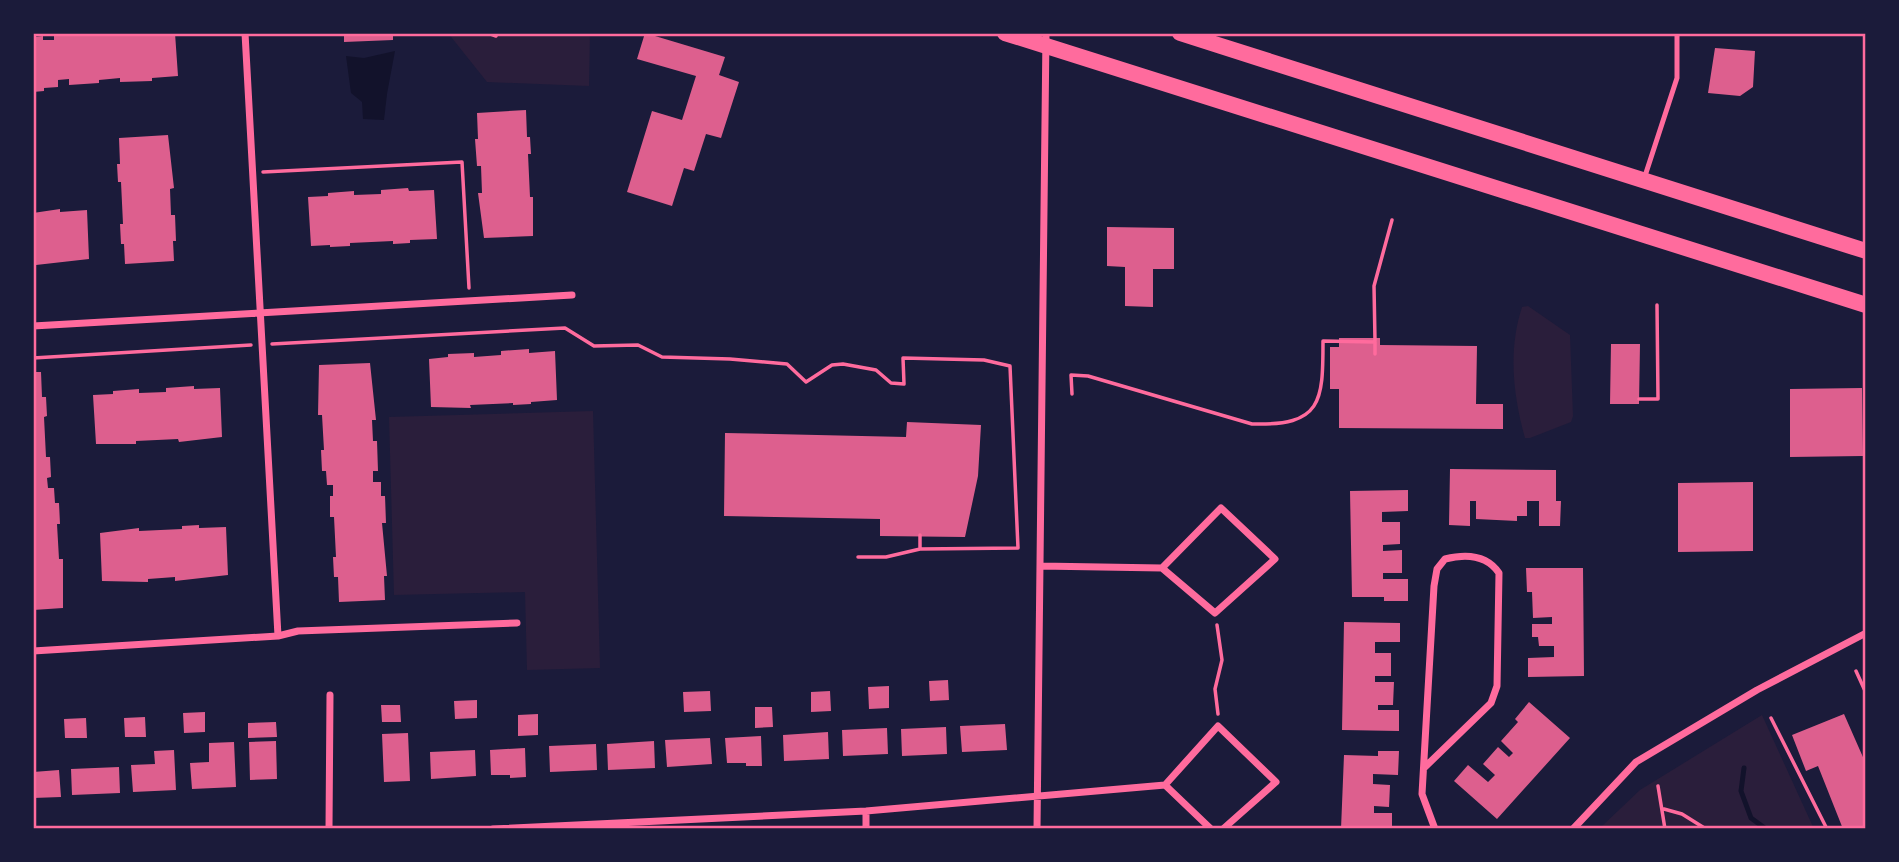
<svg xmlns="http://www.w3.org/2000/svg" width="1899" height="862" viewBox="0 0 1899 862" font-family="Poppins,sans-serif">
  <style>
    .green { fill: #2a1e3b }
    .water { fill: #12122b }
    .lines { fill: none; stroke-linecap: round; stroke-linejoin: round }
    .stream { stroke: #12122b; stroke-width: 5 }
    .building { fill: #dd5f8e }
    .path { stroke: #ff6b9d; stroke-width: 3.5 }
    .service { stroke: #ff6b9d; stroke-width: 5 }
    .minor { stroke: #ff6b9d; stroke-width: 7 }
    .primary { stroke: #ff6b9d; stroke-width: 16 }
    .neatline { fill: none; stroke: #ff6b9d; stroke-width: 2.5 }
  </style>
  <rect width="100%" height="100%" fill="#1b1b3a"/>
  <path class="green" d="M448,33h142l-1,53 -102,-4z
    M1528,306l42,29 3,81 -2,6 -41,16h-5c-12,-43 -17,-88 -3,-131z
    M593,411l7,257 -73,2 -2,-78 -131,3 -5,-178z
    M1762,715l52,114h-215l41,-39z"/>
  <path class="water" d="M395,51l-8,43 -3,26 -21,-1 -1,-17 -11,-9 -5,-37 18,2z"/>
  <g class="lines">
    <path class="stream" d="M1744,768l-3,23 10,27 15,11"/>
  </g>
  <path class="building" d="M54,33h121l3,43 -26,2v3l-32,1v-4l-21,2v3l-30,2v-6l-11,1v7l-14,1v3l-11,1v-55l10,-1v4h11z
    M344,33h49v7l-49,2z
    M645,33l80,24 -6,18 20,7 -18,56 -15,-4 -12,37 -10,-3 -12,38 -45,-14 25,-81 30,9 14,-44 -59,-17z
    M1715,48l40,3 -2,36 -13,9 -32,-3z
    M526,110l1,27h3l1,17h-3l2,43h3v39l-49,2 -6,-45h4l-1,-27h-4l-2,-27h3l-1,-26z
    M168,135l6,53 -4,1 1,26h4l1,26h-3l1,20 -49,3 -1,-20h-3l-1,-20h3l-2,-42h-3l-1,-18h3l-1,-26z
    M408,188l1,3 25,-1 3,49 -27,1v3l-17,1v-3l-43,2v3l-20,1v-2l-19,1 -3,-49 20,-1v-3l26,-2v4l27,-1v-4z
    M60,209v3l27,-2 2,49 -53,6v-4h-3v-48z
    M1107,227l67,1v41h-21v38l-28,-1v-39l-18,-1z
    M1339,338h41v7l97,1 -1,58h27v25l-164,-1v-39h-9v-42h9z
    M1611,344h29l-1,60h-29z
    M529,349v4l26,-2 2,49 -26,2v2l-18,1v-2l-43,2 1,3 -40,-1 -2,-48 19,-2v-3l26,-1v4l27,-2v-4z
    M370,363l6,57h-4l1,21h4l1,30h-5v11h8v14h4l1,27h-4l5,53h-3l1,24 -46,2 -1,-25h-4l-1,-20h3l-2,-40h-4v-21h3v-11h-6l-1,-14h-4l-1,-21h3l-2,-35h-4l1,-50z
    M33,372h8l1,25h4l1,19 -3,1 2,40h4l1,20 -4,1 1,10h6l1,15h4l1,21h-3l2,35h4v49l-30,2z
    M194,386v3l26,-1 2,49 -43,5 -1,-3 -42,2v3h-40l-3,-49 20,-1v-3l26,-2v4l27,-1v-4z
    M1862,388l1,68 -73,1v-68z
    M907,422l74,3 -3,51 -13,61 -85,-1v-17l-156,-3 1,-83 181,4z
    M1450,469l106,1v31h5l-1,25h-21v-25h-12v15h-10v5l-41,-2v-18h-6v25l-21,-1z
    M1753,482v69l-75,1v-69z
    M1408,490v21l-26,1v10h18v22l-17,1v6l19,-1v23h-19v6h25v22h-24v-4h-32l-2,-106z
    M199,525v3l27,-1 2,48 -53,6v-4l-27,2v3l-46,-1 -2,-48 39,-5v3l43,-2v-3z
    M1526,568h57l1,108 -56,1v-19l26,-1v-11h-15l-1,-9h-6v-13h20v-7l-19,1 -1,-26h-5z
    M1344,622l56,1v19h-25v11h16v23h-16v6h19l-1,23h-15v5h21v21l-57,-1z
    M948,680l1,20 -19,1 -1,-20z
    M889,686v22l-20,1 -1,-22z
    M710,691l1,20 -27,1 -1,-20z
    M830,691l1,20 -20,1v-20z
    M477,700v18l-22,1 -1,-18z
    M1529,702l41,36 -73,81 -43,-38 14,-16 20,17 7,-7 -12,-11 15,-17 11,10 4,-4 -12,-12 17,-19 -3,-3z
    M381,705h19l1,17h-19z
    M755,707h17l1,20 -18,1z
    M205,712v20l-21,1 -1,-20z
    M538,714v21l-20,1v-21z
    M1844,714l22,50v65h-23l-25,-63 -12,5 -14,-36z
    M145,717l1,20h-21l-1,-19z
    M86,718l1,20h-22l-1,-19z
    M276,722l1,15 -29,1v-15z
    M1005,724l2,26 -45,2 -2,-26z
    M946,727l1,27 -45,2 -1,-27z
    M887,728l1,26 -45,2 -1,-26z
    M828,732l1,27 -45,2 -1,-26z
    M408,733l2,48 -26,1 -2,-48z
    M761,736l1,30h-16v-3h-19l-2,-25z
    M710,738l2,26 -45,3 -2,-27z
    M276,741l1,38 -27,1 -1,-38z
    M654,741l1,27 -47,2 -1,-26z
    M234,742l2,45 -44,2 -2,-26 19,-1v-19z
    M596,744l1,26 -47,2 -1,-26z
    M525,748l1,29 -16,1v-3h-19l-1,-25z
    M174,750l2,40 -43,2 -2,-27 24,-1 -1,-13z
    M475,750l1,26 -45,3 -1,-27z
    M1378,751h21l-1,24 -25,-1v10l17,1 -1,22 -15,-1v7h18v16h-51l3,-74 34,1z
    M119,767l1,26 -48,2 -1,-26z
    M59,770l2,27 -28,1v-26z"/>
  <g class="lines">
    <path class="path" d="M488,33l8,3
      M263,172l199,-10 7,126
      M1375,341l-1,-55 18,-66
      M272,344l293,-16 29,18 44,-1 24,12 68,2 57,5 19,18 26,-17 11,-1 33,6 15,13 13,1 -1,-26 81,2 26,6 8,182 -98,1 -34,8h-28
      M33,358l218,-13
      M1072,394l-1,-19 17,1 164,48c70,2 71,-22 71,-83l52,1v12
      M1639,399h19l-1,-94
      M920,535v14
      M1217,625l5,35 -7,29 3,25
      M1856,671l10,22
      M1771,718l56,111
      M1658,786l7,43
      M1664,809l18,5 24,15"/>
    <path class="service" d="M1644,179l33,-101v-45"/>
    <path class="minor" d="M245,33l33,603
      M33,326l539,-31
      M1040,566l122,2 53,45 60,-54 -54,-51 -59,60
      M33,651l245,-15 20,-5 219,-8
      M1424,768l67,-65 6,-17 2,-113c-13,-19 -34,-19 -54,-14l-8,10 -3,17 -12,208 13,35
      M1165,785l46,44
      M866,811v18
      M329,829l1,-134
      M493,829l373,-18 299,-26 53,-59 58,56 -53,47
      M1037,829l9,-796
      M1573,829l63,-67 121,-72 109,-57"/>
    <path class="primary" d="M1005,33l861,272
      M1180,33l686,218"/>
  </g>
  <rect width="1899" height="862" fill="none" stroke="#1b1b3a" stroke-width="70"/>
  <rect x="35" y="35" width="1829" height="792" class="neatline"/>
</svg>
